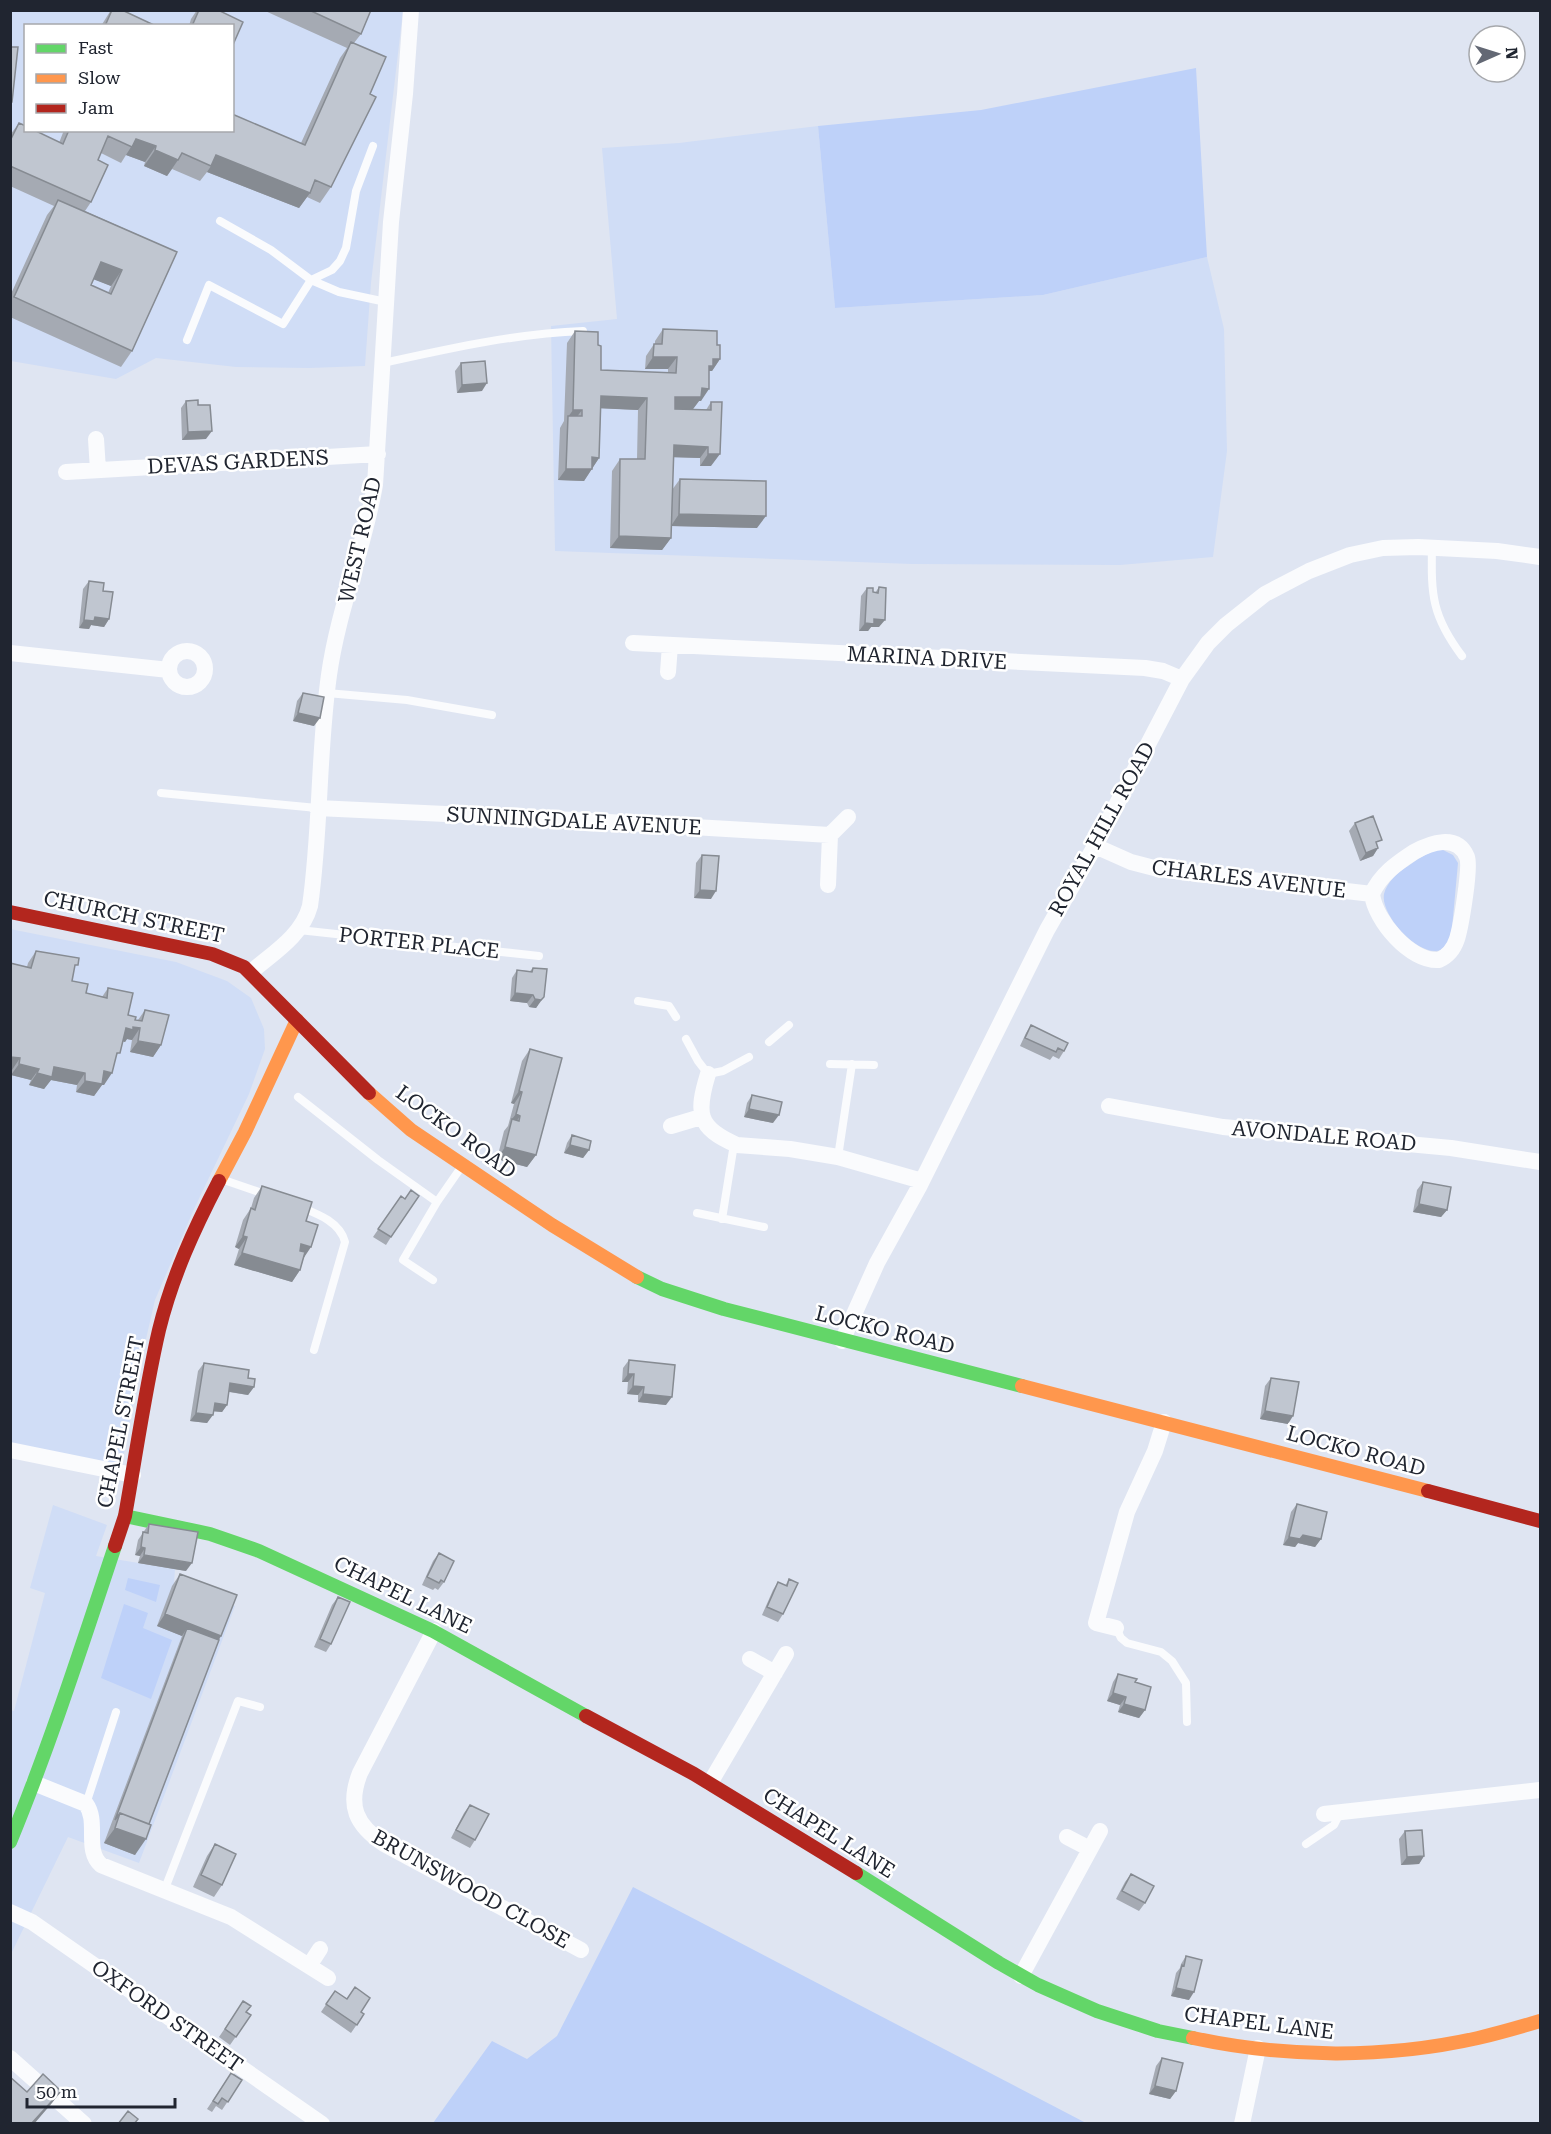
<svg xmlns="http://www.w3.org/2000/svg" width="1551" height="2134" viewBox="0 0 1551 2134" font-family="'Roboto Serif',serif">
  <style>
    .built { fill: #d0ddf6; fill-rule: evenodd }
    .green { fill: #bed1f9 }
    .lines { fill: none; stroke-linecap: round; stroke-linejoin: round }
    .lane { stroke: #fafbfd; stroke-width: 8 }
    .street { stroke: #fafbfd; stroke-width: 16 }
    .fast { stroke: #63d668; stroke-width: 14 }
    .slow { stroke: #ff974d; stroke-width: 14 }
    .jam { stroke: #b3261e; stroke-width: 14 }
    .wall { fill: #a5aab3; fill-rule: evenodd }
    .shaded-wall { fill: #868b92 }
    .building { fill: #c0c6d0; stroke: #868b92; stroke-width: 1.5; fill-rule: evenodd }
    .labels { text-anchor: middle; stroke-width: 5; stroke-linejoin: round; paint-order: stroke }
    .street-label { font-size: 21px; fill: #202530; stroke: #fff }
  </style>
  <rect width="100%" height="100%" fill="#dfe5f2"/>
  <path class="built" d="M10,11h393l-32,272 -6,83 -56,2 -73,-1 -80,-9 -40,21 -105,-18zM26,26h206v104h-206z
    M818,126l17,182 208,-13 164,-38 17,72 3,122 -14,106 -93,8 -208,-1 -357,-13 -4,-225 66,-7 -15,-171 77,-5z
    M10,929l166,33 51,19 24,17 13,31 1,20 -16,45 -55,115 -39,91 -12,52 -22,117 -110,-23z
    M53,1505l54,20 -11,31 79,13 -1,14 61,23 -96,257 -71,-26 -57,117v-244l3,1 31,-118 -15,-5z"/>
  <path class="green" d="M1196,68l11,189 -164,38 -208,13 -17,-182 163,-16z
    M1441,849l12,6 5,8 -6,65 -4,15 -7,7c-22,8 -61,-35 -57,-56 3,-12 14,-22 24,-28 10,-7 20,-14 33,-17z
    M128,1578l32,7 -4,17 -31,-12z
    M124,1604l24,9 -5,15 29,12 -21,59 -50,-21z
    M633,1887l453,236h-653l59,-82 35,18 30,-23z"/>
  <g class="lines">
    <path class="lane" d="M220,221l51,29 40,30 28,12 47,10
      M187,340l22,-55 74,39 28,-44 21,-10 8,-9 6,-13 10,-57 17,-45
      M383,363c68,-15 130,-29 200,-32
      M1432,548c-1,47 0,68 30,108
      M327,693l80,7 85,15
      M161,793l156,15
      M299,930l240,26
      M638,1001l31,5 7,11
      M686,1039l12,22 10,13 15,-3 26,-14
      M769,1042l20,-17
      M830,1064l44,1
      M298,1097l80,63 59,42
      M838,1157l14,-93
      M221,1179l47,16
      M300,1207c18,7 40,15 45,35l-31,108
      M697,1213l67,14
      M722,1219l12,-75
      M433,1280l-30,-20 34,-58 25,-36
      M1116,1628l5,10 6,5 34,9 11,9 14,22 1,39
      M86,1804l30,-92
      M1306,1844l28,-19 6,-12
      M164,1891l74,-190 22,6"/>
    <path class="street" d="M96,439l2,31
      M66,472l312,-18
      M633,643l512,25 18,3 19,8
      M169 669a18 18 0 1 1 36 0a18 18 0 1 1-36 0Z
      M10,653l159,17
      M668,672l2,-27
      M317,808l257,12 256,15 -2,50
      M830,835l18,-18
      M1095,846l36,16 27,7 214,25c8,-19 25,-31 42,-42 16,-9 43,-19 53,5 4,10 -6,69 -10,82 -3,9 -9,17 -18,21 -29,2 -64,-40 -67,-66
      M251,972c22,-19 51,-36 59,-66 11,-76 8,-154 19,-231 9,-65 35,-126 46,-190l16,-263 14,-128 6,-84
      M708,1074c-12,39 -11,54 29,71l53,4 48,8 84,24
      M1109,1106l114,21 228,21 89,14
      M671,1126l30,-9
      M842,1341l35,-78 42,-76 128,-257 48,-84 87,-167 26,-36 18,-18 39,-31 44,-23 41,-16 33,-7 35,-1 79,4 43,6
      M10,1450l123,25
      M1116,1628l-20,-5 31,-111 28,-61 9,-29
      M434,1631l-74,142c-13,33 -4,52 24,71l197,106
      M750,1659l25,14
      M34,1783l52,21c13,18 -2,46 15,61l130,52 97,61
      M710,1783l76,-129
      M1324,1814l216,-24
      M1067,1837l23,12
      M10,1912l22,10 290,202
      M309,1966l11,-17
      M1021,1976l79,-145
      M10,2058l74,66
      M1242,2124l16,-76"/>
    <path class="fast" d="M637,1277l25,12 62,20 298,77
      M125,1516l85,18 49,17 174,80 153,85
      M10,1842c40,-97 72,-197 105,-296
      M856,1873l143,90 39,22 59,26 61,20 35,7"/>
    <path class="slow" d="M369,1093l42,37 141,95 85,52
      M219,1181l26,-49 52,-112
      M1022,1386l406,105
      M1193,2038c93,20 192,21 285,0 21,-5 42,-11 62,-17"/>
    <path class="jam" d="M10,912l202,42 32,13 125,126
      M1428,1491l112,30
      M115,1546l10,-30c11,-61 20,-126 34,-186 13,-53 35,-101 60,-149
      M586,1716l108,58 162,99"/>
  </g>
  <path class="wall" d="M111,10h11l34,16h-55z
    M197,10h21l14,16h-43l2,-7z
    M263,10h108l-10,24 -7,9 16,51 -39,93 -11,16 -13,-6 -8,11 -92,-36 -7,9 -28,-12 -5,7 -23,-10 1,-4 -19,-7 -5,8 -20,-10 -3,7 -7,42 -6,9 92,41 -45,99 -11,16 -111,-50v-21l37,-81 7,-9 -44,-20v-51l9,-12 40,20 5,-13h168l69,13 39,-85 7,-10zM94,279l17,7 -3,7 -17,-8z
    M663,329l54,16 3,14 -8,12h-3l-8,30h-2l-6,8h-18l31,1 5,-8v64h-11v-8l-27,-1 -1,33 8,-11 77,49 -86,-2v12l-9,12 -52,-2 2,-77 8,-12h17l1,-49 -37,-2 -2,50 -15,23 -26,-1 2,-52 4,-7 3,-78 8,-12 23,14 3,25 67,3v-4h-23l1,-13 8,-12h1v-3z
    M461,363l21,28 -25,2 -2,-22z
    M186,401l12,4 8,34 -24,1 -1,-32z
    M89,581l14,10 6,28 -5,8 -13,-2 -2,4 -10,-1 4,-39z
    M879,587v40h-8l-3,4h-9l2,-35 6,-8 6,4 2,1z
    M303,693l11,33 -21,-5 4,-20z
    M1355,823l23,25 -5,8 -13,5 -11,-30z
    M702,855l9,44 -17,-1 2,-35z
    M36,951l38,19 -2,11 14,12 16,4 6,-9 20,27 7,5h3l7,-10 16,35 -8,12 -23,-5 2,-12 -5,-1 -2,3 -2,-1 -19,44h-2l-8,11 -18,-4 1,-7 -26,-5 -7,9 -15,-4 2,-5 -20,-5 16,-108 1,-4z
    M533,968l5,37 -2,3 -7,-1 -2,-4 -17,-2 2,-23 5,-8 13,1z
    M1031,1025l33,26 -5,8 -6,-3 -3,4 -30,-14 6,-13z
    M530,1049l6,106 -9,12 -30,-8 7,-28 4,-5 6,-22 -3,-1 11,-42z
    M752,1095l21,28 -29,-6 3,-14z
    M572,1135l17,15 -6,8 -19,-5 3,-10z
    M1423,1182l24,28 -6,7 -28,-5 4,-22z
    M262,1186l44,35 -2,36 -4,13 -8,12 -58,-17 5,-16 -4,-2 8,-27 8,-12 3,-10z
    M401,1196l-10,41 -5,8 -13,-8z
    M629,1360l37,45 -28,-3v-7l-11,-1 1,-12h-6l1,-14z
    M204,1363l44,15 6,9 -6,8 -19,-3 -2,13 -5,7 -8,-1 -7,12 -17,-2 8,-50z
    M1271,1378l17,46 -28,-5 5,-33z
    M1297,1504l24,35 -6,8 -17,-4 -3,4 -12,-2 8,-33z
    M149,1524l37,47 -48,-8 2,-7 -5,-1 3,-15z
    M439,1553l5,29 -6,8 -3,-2 -2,2 -11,-5 11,-24z
    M180,1574l41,62 -2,4 -70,184 -14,31 -31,-12 78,-207 -25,-10 15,-40z
    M789,1579l-6,35 -5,8 -16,-7 11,-25 5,-8 7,4z
    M338,1597l-7,47 -5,8 -12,-5 18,-42z
    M1118,1674l17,8 10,28 -6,8 -21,-6 2,-7 -13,-4 6,-19z
    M470,1805l5,35 -5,8 -19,-10 13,-25z
    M1405,1831l19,25 -5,8 -18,1 -2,-26z
    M215,1844l7,41 -8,12 -21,-10 14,-31z
    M1131,1874l14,29 -6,8 -23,-12 9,-17z
    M1186,1956l3,44 -18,-4 5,-23 4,-5 1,-4z
    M335,1991l12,8 17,15 -13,19 -30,-21z
    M238,2009l13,6 -21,30 -11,-8z
    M1162,2058l14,33 -6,8 -21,-5 7,-28z
    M231,2073l11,7 -20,30 -6,-4 -4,6 -5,-3z"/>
  <path class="shaded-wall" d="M136,139l20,7 -11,16 -19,-7z
    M155,150l23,10 -11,16 -23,-10z
    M216,155l94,38 -11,15 -92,-36 4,-6z
    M101,262l21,8 -11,16 -21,-8z
    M653,357h24l-9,12h-23z
    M713,359h7l-8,12h-3l-8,6z
    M487,383l-5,8 -25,2 5,-8z
    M702,388l7,1 -8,12h-2l-6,8h-26l8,-12z
    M601,396l46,2 -9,12 -45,-2z
    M573,410h9l-9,12 -5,-5z
    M212,431l-6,8 -24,1 6,-8z
    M674,445l34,2 -8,11 -34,-1z
    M708,454h12l-9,12h-11z
    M592,457l7,1 -15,23 -26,-1 8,-11z
    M679,514l87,2 -9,12 -86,-2z
    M619,536l52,2 -9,12 -52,-2z
    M95,617l14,2 -5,8 -13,-2 -2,4 -10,-1 5,-8z
    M874,619l11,1 -6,7h-8l-3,4h-9l6,-8z
    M298,713l22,5 -6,8 -21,-5z
    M1378,848l-5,8 -13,5 6,-8z
    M700,890l16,1 -5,8 -17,-1z
    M515,993l18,2 -6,8 -17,-2z
    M544,997l-8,11 -7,-1 6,-8z
    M133,1027l7,1 -8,12 -5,-1 -2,3 -7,-2 8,-12z
    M138,1041l23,4 -8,12 -23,-5z
    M10,1057l10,1 -8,12h-2z
    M19,1064l20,5 -8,11 -20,-5z
    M54,1067l31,6 -8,12 -26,-5 -7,9 -15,-4 8,-12z
    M104,1071l8,2 -8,12h-2l-8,11 -18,-4 9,-11z
    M519,1091l3,1 -8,12 -3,-1z
    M749,1109l30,6 -6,8 -29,-6z
    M516,1114l4,2 -8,12v-9z
    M570,1145l19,5 -6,8 -19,-5z
    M505,1147l31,8 -9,12 -30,-8z
    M1419,1204l28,6 -6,7 -28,-5z
    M243,1236l4,1 -8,12 -4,-2z
    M301,1244l10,3 -8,12 -10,-3z
    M242,1253l58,17 -8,12 -58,-17z
    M628,1374h6l-6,8h-6z
    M230,1383l24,4 -6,8 -23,-4z
    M633,1386l11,1 -6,8 -11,-1z
    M643,1394l29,3 -6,8 -28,-3z
    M215,1403l12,2 -5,7 -13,-1z
    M1265,1411l28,5 -5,8 -28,-5z
    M196,1413l17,2 -6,8 -17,-2z
    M1303,1535l18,4 -6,8 -17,-4 -3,4 -12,-2 6,-8z
    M141,1547l4,1 -5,8 -5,-1z
    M144,1555l48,8 -6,8 -48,-8z
    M165,1614l56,22 -8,12 -26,-20 -5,8 -25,-10z
    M1113,1693l13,4 -6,8 -13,-4z
    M1124,1704l21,6 -6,8 -21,-6z
    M115,1828l31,11 -11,16 -31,-12z
    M1424,1856l-5,8 -18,1 6,-8z
    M1176,1988l18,4 -5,8 -18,-4z
    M1155,2086l21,5 -6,8 -21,-5z
    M61,2091l-9,12 -18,21h-3z"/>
  <path class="building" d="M112,10h10l34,16h-51z
    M199,10h19l25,12 -11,25v-21h-40z
    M309,10h62l-10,24z
    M351,42l35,15 -16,37 6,3 -45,90 -16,-7 -5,13 -94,-38 -5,11 -29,-13 -4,7 -23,-10 1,-4 -20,-7 -4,8 -24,-11 -10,24 10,5 -17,37 -81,-36v-25l9,-18 7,3v4h8l29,14 6,-14h163v-16l73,31z
    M10,47h8l-6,55h-2z
    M58,200l119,52 -45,99 -118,-54zM101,262l21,8 -11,24 -20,-9z
    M663,329l54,2v14h3v14h-7v7h-4v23l-7,-1 -1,9h-26v12l36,1v-8h11l-2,52h-12v-7l-34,-2 -3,93 -52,-2 1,-77h25l2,-61 -46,-2 -2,62 -7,-1v12h-26l2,-53h14v-6h-9l2,-79 23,1v13l3,1v24l75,3 1,-16h-24l1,-13h8z
    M485,361l2,22 -25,2 -1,-22z
    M198,400v5h12l2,26 -24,1 -2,-31z
    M680,479l86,2v35l-87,-2z
    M89,581l15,2 -1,8 10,1 -4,27 -14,-2 -1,4 -10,-1z
    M879,587l7,1 -1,32 -11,-1v5l-9,-1 2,-35h6v4l5,1z
    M303,693l21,4 -4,21 -22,-5z
    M1373,816l9,24 -6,2 2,6 -12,5 -11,-30z
    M702,855l17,1 -3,35 -16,-1z
    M36,951l43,7 -1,7h-3l-3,16 16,3 -2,9 21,5 1,-10 25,5 -5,22 8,2 -1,3 7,1 3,-11 24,5 -8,30 -23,-4 2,-13 -7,-1v3l-7,-2 -6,25h-3l-5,20 -8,-2 -2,13 -17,-3v-8l-31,-6 -2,10 -15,-4 2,-4 -20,-5 1,-6 -10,-1v-94l21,5z
    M533,968l14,1 -3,28 -3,3 -6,-1 -2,-4 -18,-2 2,-23 15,2z
    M1031,1025l37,18 -4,8 -6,-3 -2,4 -31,-14z
    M530,1049l32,9 -26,97 -31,-8 7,-28 7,2 1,-5 -4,-2 6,-22 -3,-1z
    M752,1095l30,7 -3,13 -30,-6z
    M572,1135l19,6 -2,9 -19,-5z
    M1423,1182l28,5 -4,23 -28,-6z
    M262,1186l50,16 -6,19 12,4 -7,22 -10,-3 -1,7 5,1 -5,18 -58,-17 5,-16 -4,-1 8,-28 4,2z
    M411,1190l8,6 -28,41 -13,-8 23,-33 4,3z
    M629,1360l46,5 -3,32 -29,-3 1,-7 -11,-1 1,-12h-6z
    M204,1363l45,7 -1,8 7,1 -1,8 -24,-4 -3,22 -12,-2 -2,12 -17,-2z
    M1271,1378l28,4 -6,34 -28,-5z
    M1297,1504l30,8 -6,27 -18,-4 -3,4 -11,-2z
    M149,1524l49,8 -6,31 -48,-8 1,-7 -4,-1 2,-15 5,1z
    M439,1553l15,8 -10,21 -3,-2 -2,3 -12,-6z
    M180,1574l57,21 -16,41 -56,-22z
    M789,1579l9,4 -15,31 -16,-7 11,-25 9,4z
    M338,1597l12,5 -19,42 -11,-5z
    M187,1628l32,12 -70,184 -29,-11 -5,7z
    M1118,1674l19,5 -2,3 16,5 -6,23 -21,-6 2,-7 -13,-4z
    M470,1805l19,9 -14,26 -19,-10z
    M120,1813l31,12 -5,14 -31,-11z
    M1422,1830l2,26 -17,1 -2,-26z
    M215,1844l21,10 -14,31 -21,-10z
    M1131,1874l23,12 -9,17 -23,-12z
    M1186,1956l16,4 -8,32 -18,-4 6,-23 2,1z
    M355,1987l15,11 -9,14 3,2 -7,11 -31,-21 9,-13 12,8z
    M243,2001l8,5 -5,6 5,3 -15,22 -11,-8z
    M1162,2058l21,5 -7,28 -21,-5z
    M231,2073l11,7 -14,22 -6,-4 -4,6 -5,-3z
    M43,2074l18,17 -30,33h-21v-47l17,15z
    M128,2111l10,8 -4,5h-16z"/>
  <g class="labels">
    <g class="street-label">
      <text transform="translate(238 462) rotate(-3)" y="7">DEVAS GARDENS</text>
      <text transform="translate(360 540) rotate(-77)" y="7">WEST ROAD</text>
      <text transform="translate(927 658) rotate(3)" y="7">MARINA DRIVE</text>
      <text transform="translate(574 821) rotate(3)" y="7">SUNNINGDALE AVENUE</text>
      <text transform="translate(1102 829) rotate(-61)" y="7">ROYAL HILL ROAD</text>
      <text transform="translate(1249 879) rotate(7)" y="7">CHARLES AVENUE</text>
      <text transform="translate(134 917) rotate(12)" y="7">CHURCH STREET</text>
      <text transform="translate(419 943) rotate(6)" y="7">PORTER PLACE</text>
      <text transform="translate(456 1132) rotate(36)" y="7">LOCKO ROAD</text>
      <text transform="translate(1324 1136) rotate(5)" y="7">AVONDALE ROAD</text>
      <text transform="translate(885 1330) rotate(14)" y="7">LOCKO ROAD</text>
      <text transform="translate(121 1422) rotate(-79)" y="7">CHAPEL STREET</text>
      <text transform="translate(1356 1451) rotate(15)" y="7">LOCKO ROAD</text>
      <text transform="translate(403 1595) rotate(26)" y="7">CHAPEL LANE</text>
      <text transform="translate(829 1833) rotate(32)" y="7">CHAPEL LANE</text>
      <text transform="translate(471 1889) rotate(29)" y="7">BRUNSWOOD CLOSE</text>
      <text transform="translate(167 2016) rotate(35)" y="7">OXFORD STREET</text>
      <text transform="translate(1259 2023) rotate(7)" y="7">CHAPEL LANE</text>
    </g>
  </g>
  <rect width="1551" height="2134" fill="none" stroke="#202530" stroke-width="24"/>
  <rect x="24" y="24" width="210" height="108" fill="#ffffff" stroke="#a6a8ac" stroke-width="1.5"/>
  <rect x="36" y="44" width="30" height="9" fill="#63d668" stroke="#a6a8ac" stroke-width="1.5"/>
  <text x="78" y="54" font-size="18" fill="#202530">Fast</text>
  <rect x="36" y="74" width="30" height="9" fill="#ff974d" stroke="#a6a8ac" stroke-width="1.5"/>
  <text x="78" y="84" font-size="18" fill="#202530">Slow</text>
  <rect x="36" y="104" width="30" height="9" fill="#b3261e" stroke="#a6a8ac" stroke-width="1.5"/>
  <text x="78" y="114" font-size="18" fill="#202530">Jam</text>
  <g transform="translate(1497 54) rotate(87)"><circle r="28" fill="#ffffff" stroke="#a6a8ac" stroke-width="1.5"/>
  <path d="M0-4.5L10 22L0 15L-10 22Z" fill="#636874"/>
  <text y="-9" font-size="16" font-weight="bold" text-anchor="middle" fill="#202530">N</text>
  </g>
  <path d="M27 2098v9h148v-9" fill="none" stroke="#202530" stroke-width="3"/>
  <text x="36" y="2098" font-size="18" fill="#202530" stroke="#ffffff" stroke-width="4.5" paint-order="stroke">50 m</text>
</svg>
